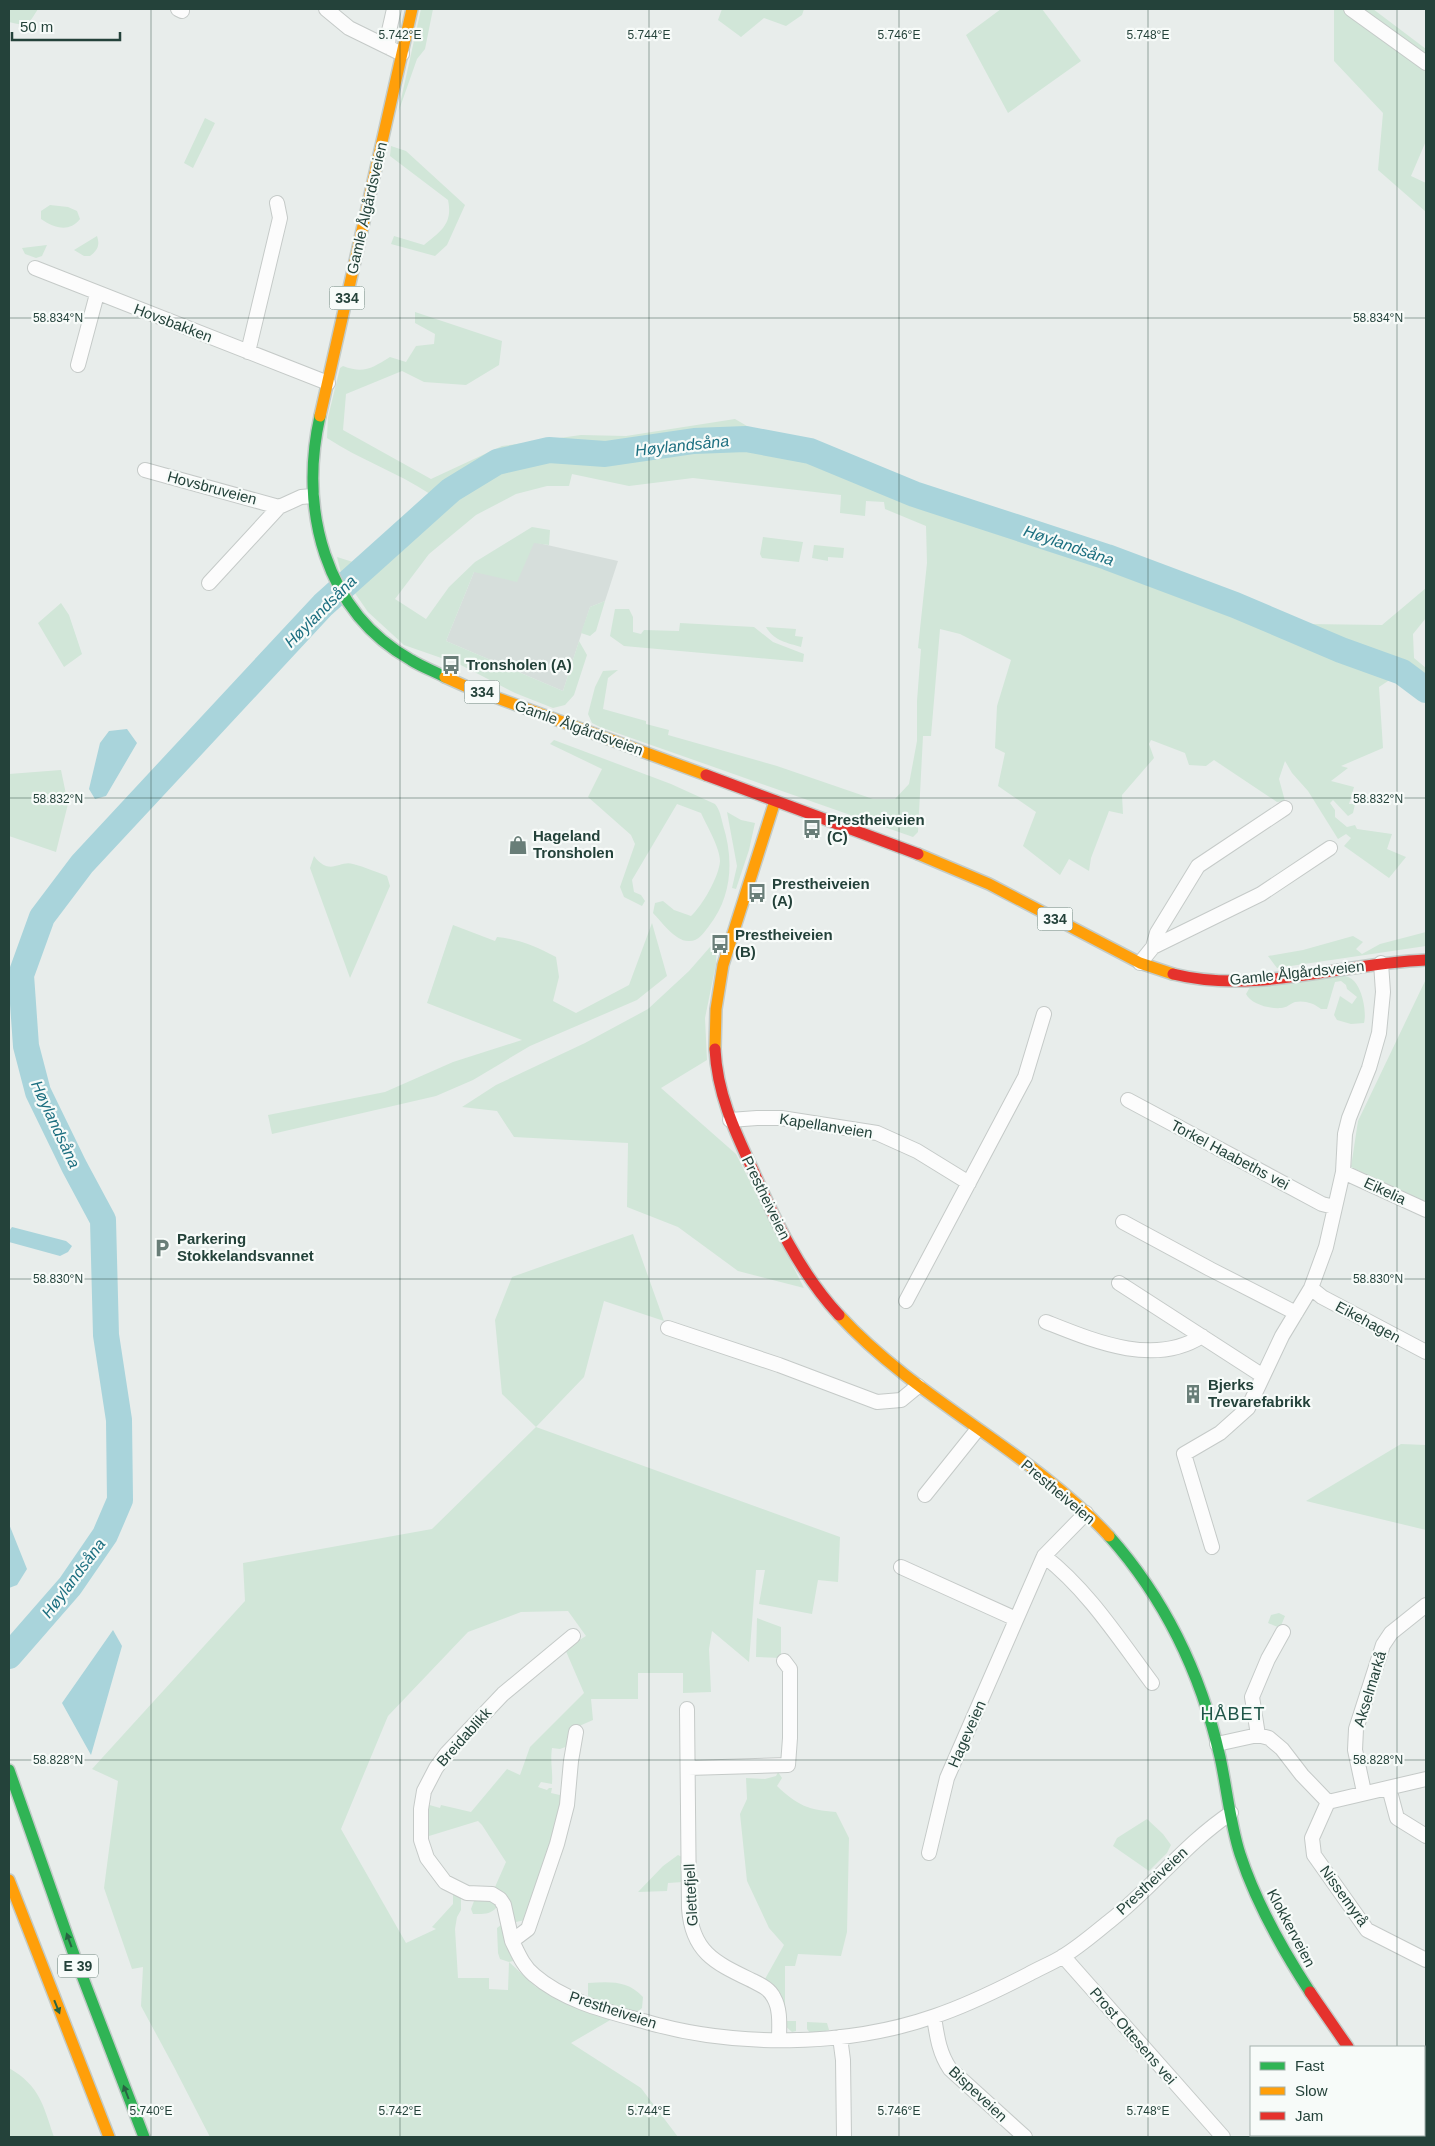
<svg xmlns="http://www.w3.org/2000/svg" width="1435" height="2146" viewBox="0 0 1435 2146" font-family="Arial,sans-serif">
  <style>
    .built { fill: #d6dedb }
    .green { fill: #d1e6d8 }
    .water { fill: #a9d4db }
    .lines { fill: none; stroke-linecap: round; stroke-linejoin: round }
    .river { stroke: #a9d4db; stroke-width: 26 }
    .street-casing { stroke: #c5cac8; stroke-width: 16 }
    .fast-casing { stroke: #c3cbc8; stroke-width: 14 }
    .slow-casing { stroke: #c3cbc8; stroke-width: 14 }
    .jam-casing { stroke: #c3cbc8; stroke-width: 14 }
    .street { stroke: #fcfcfc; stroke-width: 14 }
    .fast { stroke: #30b455; stroke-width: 11 }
    .slow { stroke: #ff9f0a; stroke-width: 11 }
    .jam { stroke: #e5322d; stroke-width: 11 }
    .oneway { fill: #286442 }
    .ticks { fill: none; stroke: #24423a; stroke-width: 1; stroke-opacity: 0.45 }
    .labels { text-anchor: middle; stroke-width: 4.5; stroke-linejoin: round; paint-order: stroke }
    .shield { fill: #f7fbf9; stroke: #637a73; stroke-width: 1 }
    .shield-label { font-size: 14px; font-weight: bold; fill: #24423a }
    .street-label { font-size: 15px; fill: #24423a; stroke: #f7fbf9 }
    .poi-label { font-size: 15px; font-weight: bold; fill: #24423a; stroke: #f7fbf9; text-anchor: start }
    .water-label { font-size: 16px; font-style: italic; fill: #1c6f80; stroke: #f7fbf9 }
    .quarter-label { font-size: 18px; letter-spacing: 1px; fill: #1f5548; stroke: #f7fbf9 }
    .ticks-label { font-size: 12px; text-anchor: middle; fill: #24423a; stroke: #f7fbf9; stroke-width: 4.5; stroke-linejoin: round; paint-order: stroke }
  </style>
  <rect width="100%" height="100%" fill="#e8edeb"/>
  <path class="built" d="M534,542l84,19 -13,40 -15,6 -27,84 -117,-50 28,-69z"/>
  <path class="green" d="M9,9h29c-10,16 -10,18 -29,13z
    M421,9h12l-8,40 -8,10 -19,54z
    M722,9h82l-2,6 -16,11 -22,-8 -23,19 -23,-17z
    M1001,9h41l39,52 -73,52 -42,-78z
    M1334,9h8l84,61v71l-15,35 15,7v29l-48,-42 5,-57 -49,-52z
    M1362,9h11l53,40v7z
    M205,118l10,5 -22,45 -9,-5z
    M391,146l15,5 59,54 -18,40 -12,11 -44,-12 3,-8 30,9c17,-14 29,-21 24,-45l-58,-44z
    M50,205l18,2 9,4 3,8c-11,14 -26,9 -39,0v-8z
    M97,236c3,9 1,14 -7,20h-6l-10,-6z
    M47,245l-5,11 -6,2 -11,-4 -3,-6z
    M415,312l87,29 -3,24 -33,20 -42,-3 -22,-11 -56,23 -3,36 88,49 71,-33 79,-11 45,1 109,-17 24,14 176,59 372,132 75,1 44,-37v30l-13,16 1,24 12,10v27l-29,-20 -18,12 4,61 -42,18 7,2 -17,13 23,6 -5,17h6l-2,9 -5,3 -15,-16 -3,3 5,7v7l12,10 8,-2 2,4 35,5 -5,15 19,8 -17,21 -45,-32 7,-8 -5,-4 -8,5 -30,-48 -16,-18 -7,-12 -6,18 6,22 -8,1 -63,-42 -8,6 -17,-1 -4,-12 -34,-13 -2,4 5,14 -32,37 1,19 -14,-3 -18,47 -2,13 -20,-12 -9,16 -37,-29 13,-34 -38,-26 7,-33 -10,-5 2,-42 14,-46 -51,-26 -20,-5 -9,107h-8l-5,96 -5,5 -313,-110 -8,-4 -4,-9 7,-27 8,-16 15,-1 -10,8 -5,31 43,12v3l23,6 -1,5 109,31 96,33h22l14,-15 8,-43v-40l4,-52 -3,-1 9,-85 -1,-37 -41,-17 -1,-7 -18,-1 -1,15 -25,-3 1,-18 -148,-17 -64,8 -57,-12 -3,12h-22l-31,8 -40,21 -47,39 -34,45 31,20 23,-32 26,-25 57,-35 18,3 -1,15 -15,-2 -17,39 -43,-10 -28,69 117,50 16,-50 8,14 -13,40 -9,10 -12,3 -38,-15 -58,-30 3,-4 -11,-5 -2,6 -43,-15 -36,-33 -27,-39 -4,-16 19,6 47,-42 26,-19 1,-8c-33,-22 -70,-34 -103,-56l1,-21 12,-49 3,-2c21,8 29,2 47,-9l16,5 10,-16 18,-2 1,-10 -20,-11z
    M763,537l40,5 -4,20 -37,-4 -2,-4z
    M814,545l30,3 -1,10 -15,-1v4l-16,-3z
    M605,601l-9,30 -6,5 -9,-3 9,-26z
    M61,603l8,12 13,39 -18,13 -26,-44z
    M615,609h14l4,8v15l8,2 3,-4 35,1 1,-8 74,4 19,15 31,12 -1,8 -179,-16 -14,-10z
    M766,627l30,2 -1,7 8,1 -2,10c-13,-4 -27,-6 -35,-20z
    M554,740l117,44 44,20c5,6 6,13 8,21 11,35 9,72 -14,101 -6,8 -11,16 -21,15 -13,0 -27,-20 -35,-28l2,-10 8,-2 11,9 17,6c11,-10 28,-39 29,-55 0,-13 -13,-35 -19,-48l-24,-9 -45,76 2,12 7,3 4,6 -3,5 -18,-9 -4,-10 15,-43 -4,-9 -43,-38 14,-28 -52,-25z
    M61,770l7,34 -12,48 -47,-16v-62z
    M727,812l14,8 14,3 -6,27 -13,39 -4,-1 5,-22z
    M314,856c16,21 25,4 39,8 12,3 23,8 34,12l3,10 -40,92 -40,-110z
    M652,923l15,53 -30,24 -107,46 -57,34 -37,16 -164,38 -4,-19 117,-23 68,-30 69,-22 -95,-37 26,-78 42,16 2,-4c21,2 40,10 59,20l3,20 -6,24 23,12 53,-28z
    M1426,932v14l-149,22 -9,-12 35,-6 50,-14 10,6 -7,7 6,5 18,-10z
    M717,939l-1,25 -11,54 2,42 -46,28 75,66 68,134 -66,-17 -60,-44 -51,-20 1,-64 -114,-6 -17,-26 -35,-4 34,-22 89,-42 63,-34 41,-38z
    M1342,975c3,1 5,1 8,3 12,6 17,34 14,45l-13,1 -14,-4 -3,-5 6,-19 12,8 5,-7 -10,-8 -1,-4 -5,-4 -6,1 -8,27h-6c-7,-6 -17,-9 -26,-7 -5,2 -9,6 -14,6 -12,1 -30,-4 -35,-14l4,-7z
    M1426,979v223l-75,-35 7,-46z
    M633,1234l31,87 -60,-20 -20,76 -48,50 304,110 -2,45 -20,-2 -6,34 -53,-10 6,-34h-9l-7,92 -37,-31 -3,18 2,43 -28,1v-20h-45v26h-47l2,21 -23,10 -2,16 -8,3 -8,-1c-2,15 1,22 0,36l-11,-2 -3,5 9,3 2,-2h3l-1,5 13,3 -3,16 -36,108 -9,2c-12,-7 -8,-25 -21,-35l11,-25 -24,-37 -4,-4 -49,15 -2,-1 -1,-31 14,4 1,-3 30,7 36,-43 13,6 10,-28 54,-54 -19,-44 21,-13 -18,-25 -47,1 -53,20 -80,84 -47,113 65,114 30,-14 -4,-2 21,-23v-11l8,5v12l-4,7 -2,12 3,49h31v11l19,1 1,-28 -9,-3 -2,-6 -1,-25 4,-3 12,36 -4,1 27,25 76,32 -41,24 70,45 37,49h-468l-36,-70 -33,-61 2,-39 -11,2 -28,-81 14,-107 -26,-12 153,-168 -2,-38 189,-34 104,-102 -34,-33 -7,-74 17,-43z
    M1401,1444l25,1v85l-120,-29z
    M1279,1613l6,3 -5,12 -12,-5 3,-8z
    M757,1618l24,9v31l-25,-1z
    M778,1772l4,6 -5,8c20,19 31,24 59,26l13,26 -2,94 -6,24 -43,-2 -3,12h-10v55h11v10l-4,1 -8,-7 -9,-36 -10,-10 19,-34 -15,-17 -22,-47 -7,-67 7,-15 -1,-21 19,1 11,-3z
    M1147,1819l16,15 8,11 -4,8 -18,18 -36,-25 4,-8z
    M678,1855l4,2 1,25 -15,1 -1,8 -29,1 25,-26z
    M486,1898l8,4 3,5c-7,8 -14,7 -24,7l-2,-5 3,-8z
    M588,1983c22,-1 39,-3 55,14l-1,11 -6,5 -43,-12 -5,-5z
    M807,2022l20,1 2,7 -7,2 -12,1 -3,-4z
    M9,2068c31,18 34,37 45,69h-45z"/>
  <path class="water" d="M127,729l10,14 -31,53 -11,3 -6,-10 11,-46 9,-12z
    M12,1227l54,14 6,5 -4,6 -8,4 -51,-14v-11z
    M9,1524l18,45 -10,16 -8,3z
    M113,1630l9,16 -31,109 -29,-52z"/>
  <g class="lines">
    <path class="river" d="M9,1656l61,-70 35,-51 15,-35 -1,-80 -13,-85 -3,-115 -29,-54 -36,-74 -12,-46 -5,-71 21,-58 40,-53 241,-259 128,-115 46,-28 52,-12 56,4 89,-13 52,-2 64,12 104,43 193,63 128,48 106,45 61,22 24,18"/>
    <g class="street-casing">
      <path id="street" d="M178,9l4,2
        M326,9l23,19 53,26
        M1351,9l75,54
        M388,47l1,-16 5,-22
        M35,268l293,115
        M248,352l32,-134 -3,-15
        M78,365l19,-71
        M145,470l134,37
        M209,583l70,-76 22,-10 11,-1
        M1153,947l4,-14 41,-67 87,-58
        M1140,963l13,-16 108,-53 69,-46
        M1128,1100l194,104 12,3
        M730,1120l27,-2h24l96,15 40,18 52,32
        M1343,1172l83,38
        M1123,1222l87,47 86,44
        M1119,1283l144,93
        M1311,1288l11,9 104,55
        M906,1301l119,-224 19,-63
        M1046,1322c48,19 108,45 156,14
        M668,1328l111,37 98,37 24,-2 17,-14
        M925,1495l52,-65
        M1212,1547l-28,-93 36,-21 28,-25 34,-72 29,-48 15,-41 17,-75 2,-38 4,-16 20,-50 10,-35 4,-41 -2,-29
        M1044,1556c44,34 75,83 108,127
        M901,1567l115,52
        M687,1709l2,199c3,45 27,55 64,73 8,4 17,8 21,17 7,12 5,29 5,42
        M576,1732l-5,29 -4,44 -10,39 -29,85 -16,12c6,12 11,25 22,34 30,26 72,36 109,46 90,27 203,26 292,-5 33,-11 63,-26 94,-42 11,-6 23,-11 33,-17 17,-10 34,-25 49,-37 43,-34 75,-77 120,-107
        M1258,1735l-6,-38 16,-38 15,-27
        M1217,1744l41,-9 11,3 13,11 20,26 26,27 98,-23
        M688,1768l100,-3 2,-27v-69l-6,-8
        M1389,1788l8,30 29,18
        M1364,1792l-9,-42 1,-21 27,-84 8,-12 35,-28
        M1328,1802l-16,36 2,17 53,75 59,30
        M929,1853l18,-75 97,-222 42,-43
        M512,1941l-8,-36 -4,-6 -8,-5 -25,-1 -22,-11 -18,-24 -6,-18v-31l3,-18 12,-23 11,-15 56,-59 70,-58
        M1063,1956l160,181
        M934,2017c3,19 5,36 16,52l75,68
        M840,2037l3,23 1,77"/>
    </g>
    <g class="fast-casing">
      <path id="fast" d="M320,416c-21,93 4,195 91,244 11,7 23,11 34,17
        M1109,1536c57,64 92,138 111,221 7,32 10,66 20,97 16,49 42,95 70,138
        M9,1770l64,182 71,185
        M1417,2135l2,2"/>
    </g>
    <g class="slow-casing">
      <path id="slow" d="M320,416l92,-407
        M445,677l20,9 241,89
        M918,854l71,30 151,79 33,11
        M715,1049l1,-40 7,-44 52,-164
        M839,1315c79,86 192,136 270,221
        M9,1880l100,257"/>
    </g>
    <g class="jam-casing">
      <path id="jam" d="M706,775l212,79
        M1173,974c84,21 169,-11 253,-14
        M715,1049c2,43 19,81 37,119 23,52 48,105 87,147
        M1310,1992l38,55"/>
    </g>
    <use href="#street" class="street"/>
    <use href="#fast" class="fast"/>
    <use href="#slow" class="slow"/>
    <use href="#jam" class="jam"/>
  </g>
  <defs><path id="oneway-solid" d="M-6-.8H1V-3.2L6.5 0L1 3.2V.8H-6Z" transform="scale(1.25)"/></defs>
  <g class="oneway">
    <use href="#oneway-solid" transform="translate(69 1940) rotate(-110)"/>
    <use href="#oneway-solid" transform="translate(57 2007) rotate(68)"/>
    <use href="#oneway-solid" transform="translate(126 2092) rotate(-111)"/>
  </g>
  <path class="ticks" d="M151,9v2128M400,9v2128M649,9v2128M899,9v2128M1148,9v2128M1397,9v2038M9,318h1417M9,798h1417M9,1279h1417M9,1760h1417M1397,2135v2"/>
  <defs>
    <g id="bus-bare" transform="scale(1.5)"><path d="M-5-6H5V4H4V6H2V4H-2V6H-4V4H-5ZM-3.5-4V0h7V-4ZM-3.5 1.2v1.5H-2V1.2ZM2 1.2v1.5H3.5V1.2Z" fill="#697e78" stroke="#f7fbf9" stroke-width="2.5" paint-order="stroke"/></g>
    <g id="shop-bare" transform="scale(1.5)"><path d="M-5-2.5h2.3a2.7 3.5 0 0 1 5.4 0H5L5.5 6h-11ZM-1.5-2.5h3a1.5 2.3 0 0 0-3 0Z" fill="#697e78" stroke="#f7fbf9" stroke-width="2.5" paint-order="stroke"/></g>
    <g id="parking-bare" transform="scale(1.5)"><path d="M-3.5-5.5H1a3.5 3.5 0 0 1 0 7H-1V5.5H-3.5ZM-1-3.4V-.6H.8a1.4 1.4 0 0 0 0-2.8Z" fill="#697e78" stroke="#f7fbf9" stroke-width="2.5" paint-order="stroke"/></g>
    <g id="building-bare" transform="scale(1.5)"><path d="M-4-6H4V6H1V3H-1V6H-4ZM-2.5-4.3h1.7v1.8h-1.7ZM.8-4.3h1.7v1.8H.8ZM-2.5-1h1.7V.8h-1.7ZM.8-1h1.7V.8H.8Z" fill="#697e78" stroke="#f7fbf9" stroke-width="2.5" paint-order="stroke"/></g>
  </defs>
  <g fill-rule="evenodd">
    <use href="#bus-bare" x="451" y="665"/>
    <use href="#bus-bare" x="812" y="829"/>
    <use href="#shop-bare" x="518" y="845"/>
    <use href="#bus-bare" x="757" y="893"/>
    <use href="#bus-bare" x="720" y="944"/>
    <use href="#parking-bare" x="162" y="1248"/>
    <use href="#building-bare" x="1193" y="1394"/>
  </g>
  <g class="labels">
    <g class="shield">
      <rect x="329.5" y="286.5" width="35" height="23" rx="4"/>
      <rect x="464.5" y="680.5" width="35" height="23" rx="4"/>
      <rect x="1037.5" y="907.5" width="35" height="23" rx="4"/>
      <rect x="58" y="1954.5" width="40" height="23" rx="4"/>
    </g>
    <g class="shield-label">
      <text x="347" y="303">334</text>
      <text x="482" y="697">334</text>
      <text x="1055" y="924">334</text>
      <text x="78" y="1971">E 39</text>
    </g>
    <g class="street-label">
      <text transform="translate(367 208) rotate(-77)" y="5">Gamle Ålgårdsveien</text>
      <text transform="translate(173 323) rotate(21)" y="5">Hovsbakken</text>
      <text transform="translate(212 488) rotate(15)" y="5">Hovsbruveien</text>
      <text transform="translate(579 728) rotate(20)" y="5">Gamle Ålgårdsveien</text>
      <text transform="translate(1297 973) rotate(-6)" y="5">Gamle Ålgårdsveien</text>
      <text transform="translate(826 1126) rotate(9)" y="5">Kapellanveien</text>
      <text transform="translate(1230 1155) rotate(28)" y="5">Torkel Haabeths vei</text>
      <text transform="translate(1385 1191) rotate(25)" y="5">Eikelia</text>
      <text transform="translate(766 1198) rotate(64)" y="5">Prestheiveien</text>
      <text transform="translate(1368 1322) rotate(28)" y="5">Eikehagen</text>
      <text transform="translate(1058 1492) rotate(40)" y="5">Prestheiveien</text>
      <text transform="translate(1370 1689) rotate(-73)" y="5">Akselmarkå</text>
      <text transform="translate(967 1734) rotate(-66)" y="5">Hageveien</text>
      <text transform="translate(464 1737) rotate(-48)" y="5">Breidablikk</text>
      <text transform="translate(1152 1881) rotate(-43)" y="5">Prestheiveien</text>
      <text transform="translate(691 1895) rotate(-93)" y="5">Glettefjell</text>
      <text transform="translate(1344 1896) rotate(54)" y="5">Nissemyrå</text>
      <text transform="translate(1291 1928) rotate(62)" y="5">Klokkerveien</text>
      <text transform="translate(613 2010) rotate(18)" y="5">Prestheiveien</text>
      <text transform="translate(1133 2036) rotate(49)" y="5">Prost Ottesens vei</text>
      <text transform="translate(978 2094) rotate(43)" y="5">Bispeveien</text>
    </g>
    <g class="poi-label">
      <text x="466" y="670">Tronsholen (A)</text>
      <text x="827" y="825">Prestheiveien<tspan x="827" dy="17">(C)</tspan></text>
      <text x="533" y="841">Hageland<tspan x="533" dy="17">Tronsholen</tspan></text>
      <text x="772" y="889">Prestheiveien<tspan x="772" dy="17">(A)</tspan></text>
      <text x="735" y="940">Prestheiveien<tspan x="735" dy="17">(B)</tspan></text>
      <text x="177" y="1244">Parkering<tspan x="177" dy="17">Stokkelandsvannet</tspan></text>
      <text x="1208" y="1390">Bjerks<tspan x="1208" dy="17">Trevarefabrikk</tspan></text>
    </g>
    <g class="water-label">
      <text transform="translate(682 445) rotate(-6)" y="6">Høylandsåna</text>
      <text transform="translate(1069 545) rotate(19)" y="6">Høylandsåna</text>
      <text transform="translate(320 611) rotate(-45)" y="6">Høylandsåna</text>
      <text transform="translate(56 1124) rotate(65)" y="6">Høylandsåna</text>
      <text transform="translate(73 1578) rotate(-53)" y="6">Høylandsåna</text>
    </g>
    <g class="quarter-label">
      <text x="1233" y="1720">HÅBET</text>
    </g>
  </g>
  <g class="ticks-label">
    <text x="400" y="39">5.742°E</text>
    <text x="649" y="39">5.744°E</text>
    <text x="899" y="39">5.746°E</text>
    <text x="1148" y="39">5.748°E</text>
    <text x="58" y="322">58.834°N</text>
    <text x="1378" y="322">58.834°N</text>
    <text x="58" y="803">58.832°N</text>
    <text x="1378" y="803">58.832°N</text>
    <text x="58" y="1283">58.830°N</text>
    <text x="1378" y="1283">58.830°N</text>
    <text x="58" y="1764">58.828°N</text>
    <text x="1378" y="1764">58.828°N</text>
    <text x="151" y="2115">5.740°E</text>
    <text x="400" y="2115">5.742°E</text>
    <text x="649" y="2115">5.744°E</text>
    <text x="899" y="2115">5.746°E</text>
    <text x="1148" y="2115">5.748°E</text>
  </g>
  <rect width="1435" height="2146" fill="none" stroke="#24423a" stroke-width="20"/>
  <rect x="1250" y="2046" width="175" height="90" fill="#f7fbf9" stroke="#a3b1ad"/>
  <rect x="1260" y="2062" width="25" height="8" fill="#30b455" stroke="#a3b1ad"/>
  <text x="1295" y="2071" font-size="15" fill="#24423a">Fast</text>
  <rect x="1260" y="2087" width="25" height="8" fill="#ff9f0a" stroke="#a3b1ad"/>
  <text x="1295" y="2096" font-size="15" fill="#24423a">Slow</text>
  <rect x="1260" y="2112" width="25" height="8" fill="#e5322d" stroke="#a3b1ad"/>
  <text x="1295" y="2121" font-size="15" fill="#24423a">Jam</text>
  <path d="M12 32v8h108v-8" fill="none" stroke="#24423a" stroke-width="2.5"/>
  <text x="20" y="32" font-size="15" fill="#24423a" stroke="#f7fbf9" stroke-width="4" paint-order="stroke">50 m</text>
</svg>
